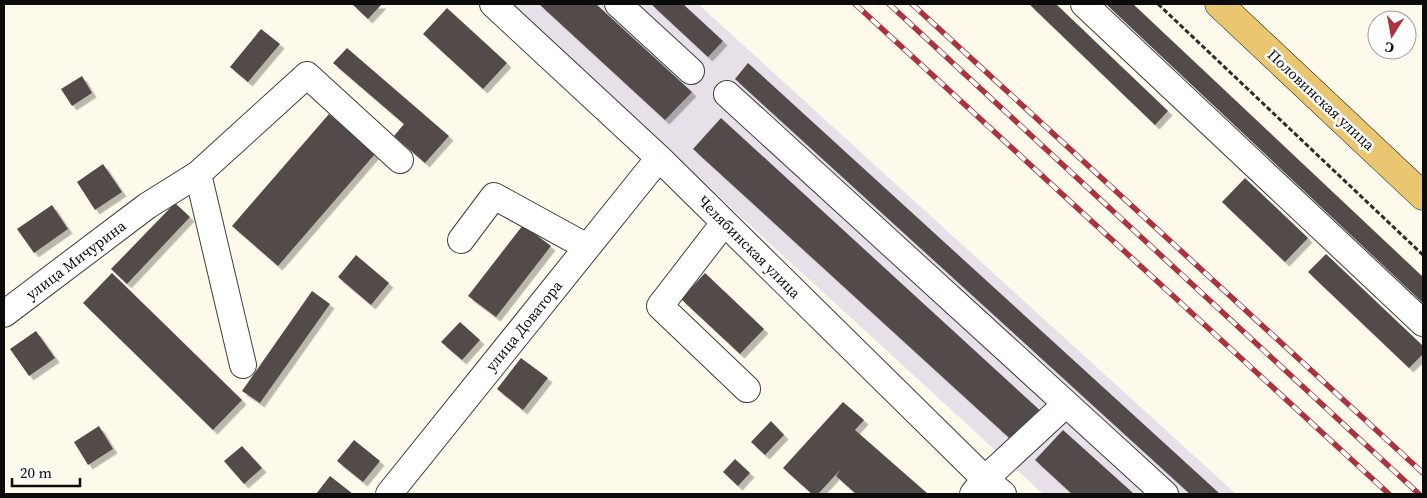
<svg xmlns="http://www.w3.org/2000/svg" width="1427" height="498" viewBox="0 0 1427 498" font-family="'Source Serif 4',serif">
  <style>
    .industrial { fill: #e8e0e9 }
    .building { fill: #524c49; filter: url(#shadow) }
    .lines { fill: none; stroke-linecap: round; stroke-linejoin: round }
    .minor-casing { stroke: #3e3e3e; stroke-width: 28 }
    .major-casing { stroke: #1c1c1c; stroke-width: 29 }
    .path { stroke: #2d2d2d; stroke-width: 3; stroke-dasharray: 5 2.5; stroke-linecap: butt }
    .minor { stroke: #fff; stroke-width: 26 }
    .major { stroke: #e9c66f; stroke-width: 28 }
    .rail-casing { stroke: #aa333e; stroke-width: 5.5 }
    .rail { stroke: #fff; stroke-width: 4; stroke-dasharray: 11; stroke-linecap: butt }
    .labels { text-anchor: middle; stroke-width: 5; stroke-linejoin: round; paint-order: stroke }
    .street-label { font-size: 15px; fill: #0b0b0b; stroke: #fff }
  </style>
  <defs>
    <filter id="shadow"><feDropShadow dx="4.5" dy="4.5" stdDeviation="0" flood-color="#0004"/></filter>
  </defs>
  <rect width="100%" height="100%" fill="#fdf9eb"/>
  <path class="industrial" d="M509,4h189l538,490h-193z"/>
  <path class="building" d="M352,4h30l-14,15z
    M539,4h57l96,88 -27,28z
    M651,4h32l40,37 -15,16z
    M1029,4h27l112,107 -13,14z
    M1106,4h27l290,273v26z
    M447,8l60,55 -24,26 -60,-55z
    M261,29l19,15 -32,38 -18,-15z
    M347,48l102,88 -24,27 -31,-27 10,-12 -71,-61z
    M748,63l472,431h-30l-455,-415z
    M82,76l10,17 -20,13 -11,-17z
    M329,114l46,40 -97,112 -46,-40z
    M721,118l324,297 -28,30 -324,-296z
    M103,164l19,28 -27,18 -18,-28z
    M1245,178l63,60 -23,24 -63,-60z
    M175,203l15,14 -63,67 -16,-15z
    M52,205l16,24 -34,24 -17,-24z
    M523,225l28,21 -55,71 -28,-21z
    M1326,254l97,92v8l-14,14 -101,-96z
    M356,255l33,28 -18,22 -33,-28z
    M112,273l130,127 -29,30 -130,-127z
    M705,273l59,56 -24,25 -59,-55z
    M312,291l18,13 -70,99 -18,-12z
    M460,322l20,18 -18,20 -21,-18z
    M36,331l19,27 -26,18 -19,-27z
    M521,358l27,20 -25,32 -26,-21z
    M843,402l21,18 -9,10 73,64h-72l-20,-18 5,-7 -23,25h-6l-29,-26z
    M771,421l13,14 -19,20 -14,-13z
    M99,426l14,23 -25,16 -14,-23z
    M1063,430l71,64h-62l-37,-34z
    M354,440l26,21 -17,21 -26,-21z
    M242,446l20,22 -18,16 -20,-23z
    M735,459l15,14 -12,13 -15,-14z
    M330,476l23,18h-37z"/>
  <g class="lines">
    <g class="minor-casing">
      <path id="minor" d="M493,4l166,154 326,321 18,15
        M618,4l73,67
        M1084,4l339,319
        M727,94l438,400
        M198,174l45,191
        M724,223l-64,83 87,83
        M461,240l33,-44 93,51
        M4,314l143,-108 51,-32 109,-99 93,85
        M389,494l270,-336
        M973,494l12,-15 81,-75"/>
    </g>
    <g class="major-casing">
      <path id="major" d="M1219,4l204,192"/>
    </g>
    <path class="path" d="M1158,4l265,251"/>
    <use href="#minor" class="minor"/>
    <use href="#major" class="major"/>
    <g class="rail-casing">
      <path id="rail" d="M855,4l534,490
        M889,4l530,490
        M912,4l511,469"/>
    </g>
    <use href="#rail" class="rail"/>
  </g>
  <g class="labels">
    <g class="street-label">
      <text transform="translate(1321 100) rotate(43)" y="5">Половинская улица</text>
      <text transform="translate(749 247) rotate(45)" y="5">Челябинская улица</text>
      <text transform="translate(76 260) rotate(-37)" y="5">улица Мичурина</text>
      <text transform="translate(524 326) rotate(-51)" y="5">улица Доватора</text>
    </g>
  </g>
  <rect width="1427" height="498" fill="none" stroke="#0b0b0b" stroke-width="10"/>
  <g transform="translate(1392 35) rotate(191)"><circle r="24" fill="#ffffff" stroke="#9d9d9d"/>
  <path d="M0-4L9 19L0 12L-9 19Z" fill="#aa333e"/>
  <text y="-8" font-size="14" font-weight="bold" text-anchor="middle" fill="#0b0b0b">С</text>
  </g>
  <path d="M12 478v8h68v-8" fill="none" stroke="#0b0b0b" stroke-width="2.5"/>
  <text x="20" y="478" font-size="15" fill="#0b0b0b" stroke="#ffffff" stroke-width="4" paint-order="stroke">20 m</text>
</svg>
